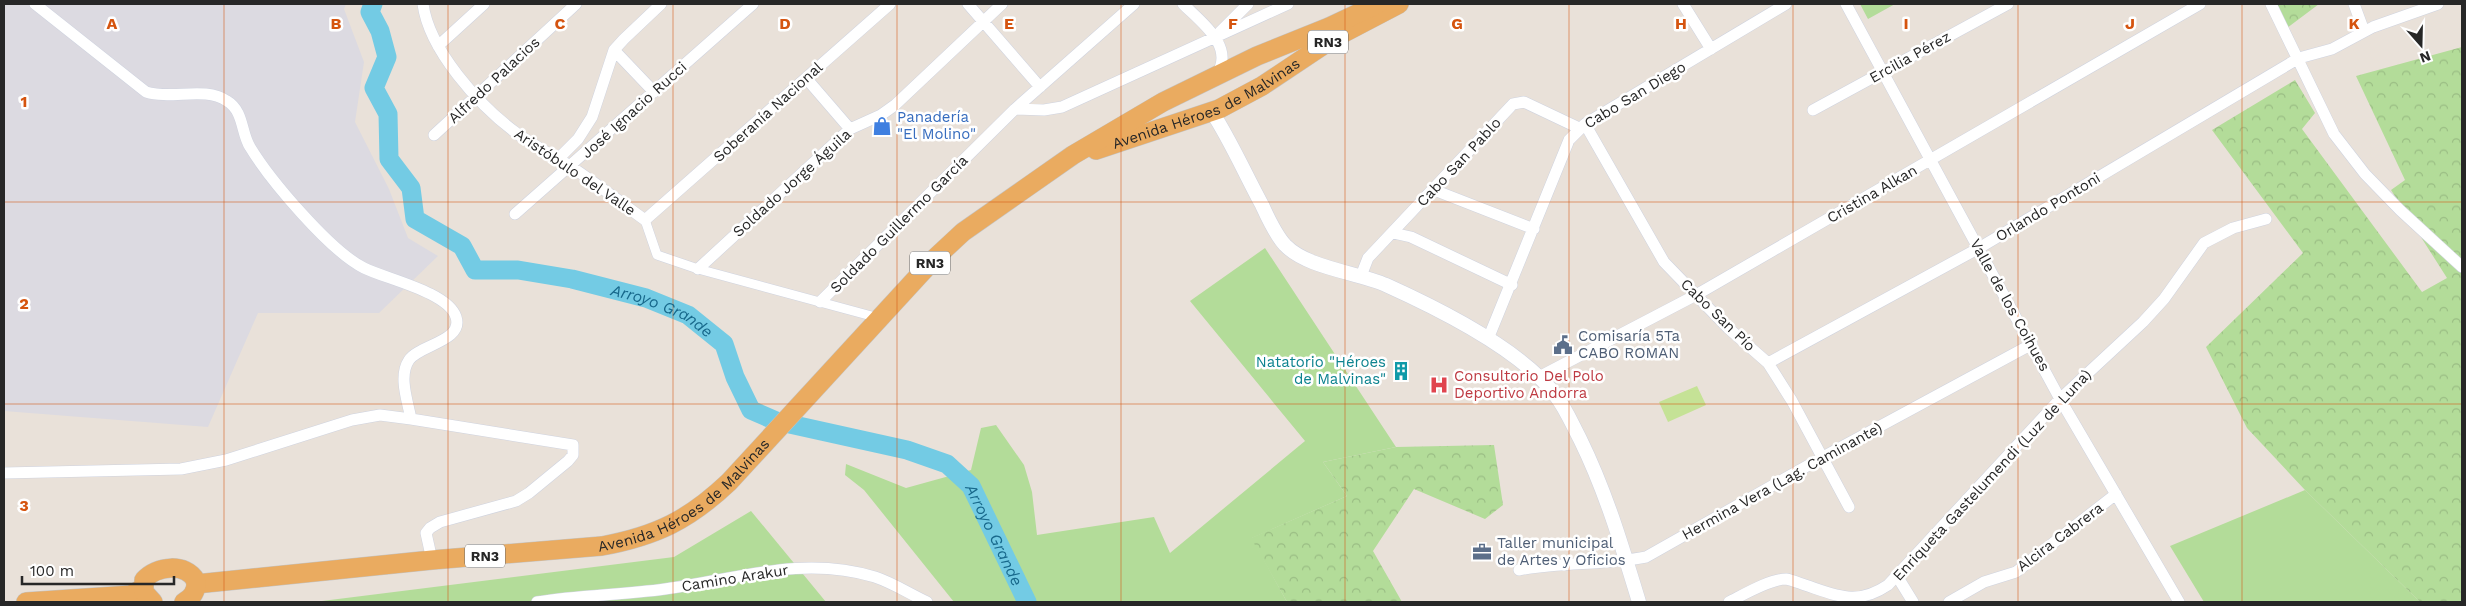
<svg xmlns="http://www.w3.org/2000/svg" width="2466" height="606" viewBox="0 0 2466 606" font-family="'Work Sans',sans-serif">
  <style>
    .industrial { fill: #dcdae1 }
    .grass { fill: #b3dc99 }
    .forest { fill: url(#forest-crowns) }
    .pitch { fill: #c5e296 }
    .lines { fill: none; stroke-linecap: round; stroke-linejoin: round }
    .river { stroke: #73cbe4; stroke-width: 19 }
    .pedestrian-casing { stroke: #cfd3df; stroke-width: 10 }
    .minor-casing { stroke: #cfd3df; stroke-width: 12 }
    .tertiary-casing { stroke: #cfd3df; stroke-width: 15 }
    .trunk-casing { stroke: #c3c3c3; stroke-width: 20 }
    .pedestrian { stroke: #fff; stroke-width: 9 }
    .minor { stroke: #fff; stroke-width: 11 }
    .tertiary { stroke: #fff; stroke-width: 14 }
    .trunk { stroke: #eaab60; stroke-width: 19 }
    .grid { fill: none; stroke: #d5540f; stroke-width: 1; stroke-opacity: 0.55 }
    .labels { text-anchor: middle; stroke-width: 5; stroke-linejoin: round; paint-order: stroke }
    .shield { fill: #fff; stroke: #686868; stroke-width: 1 }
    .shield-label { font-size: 14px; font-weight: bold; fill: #272727 }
    .street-label { font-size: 15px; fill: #272727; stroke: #fff }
    .shop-label { font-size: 15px; fill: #366cbe; stroke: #fff; text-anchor: start }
    .service-label { font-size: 15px; fill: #4e5e75; stroke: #fff; text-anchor: start }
    .culture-label { font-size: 15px; fill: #0d838f; stroke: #fff; text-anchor: end }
    .health-label { font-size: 15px; fill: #be3a42; stroke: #fff; text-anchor: start }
    .water-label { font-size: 16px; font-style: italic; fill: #17688b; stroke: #fff }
    .grid-label { font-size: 16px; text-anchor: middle; font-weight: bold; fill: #d5540f; stroke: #fff; stroke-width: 5; stroke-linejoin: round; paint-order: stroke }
  </style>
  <defs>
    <pattern id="forest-crowns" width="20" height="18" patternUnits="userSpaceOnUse" patternTransform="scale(1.25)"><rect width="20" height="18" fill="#b3dc99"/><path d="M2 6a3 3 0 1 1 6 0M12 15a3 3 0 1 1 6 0" fill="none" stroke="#9abd84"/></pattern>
  </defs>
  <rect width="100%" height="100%" fill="#e9e1d9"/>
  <path class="industrial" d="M4,4h342l-2,5 20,53 -9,60 34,67 19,49 30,18 -59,57h-121l-50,114 -204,-16z"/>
  <path class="grass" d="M1860,4h35l-27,15z
    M1265,248l131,199 -73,15 24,34 -95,42 35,64h-333l-90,-112 -19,-15 1,-11 60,24 65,-18 10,-42 15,-3 28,40 8,27 5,43 117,-18 16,36 135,-112 -115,-140z
    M2305,490l115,112h-216l-34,-56z
    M751,511l75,91h-512l360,-45z"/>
  <path class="forest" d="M2270,4h49l-32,24z
    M2462,47v555h-42l-115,-112 -58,-62 -41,-81 97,-94 -91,-123 83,-50 20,33 -13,16 120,163 25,-14 -56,-88 14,-10 -49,-104z
    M1494,445l9,60 -18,14 -71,-30 -41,62 29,51h-115l-36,-64 96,-42 -24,-34 73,-15z"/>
  <path class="pitch" d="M1697,386l9,19 -38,17 -9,-20z"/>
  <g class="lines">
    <path class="river" id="s1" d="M373,4l-3,8 10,19 7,26 -13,31 14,26 1,45 22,29 4,31 47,27 13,24h43l54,9 74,19 42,17 36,29 11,33 16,33 25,11 131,29 40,14 24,22 56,116"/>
    <g class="pedestrian-casing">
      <path id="pedestrian" d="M645,220l12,35 41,14 181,49"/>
    </g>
    <g class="minor-casing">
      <path id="minor" d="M35,4l111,88c26,8 59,-6 81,9 17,10 14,32 23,46 20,33 80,104 114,121 22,11 84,24 92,49 8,24 -37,28 -47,43 -11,16 -1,42 2,59l162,26v10l-5,6 -39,32 -13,8 -76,21 -10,6 -4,5 6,27
        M423,4c6,46 56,101 92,128 17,13 37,23 55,34 26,17 50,36 75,54l245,-216
        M968,4l72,83
        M1183,4c18,18 52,42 34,70
        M1683,4l28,45
        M1846,4l214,395 119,203
        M2271,4l63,130 31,40 35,36 62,57
        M2354,4l10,27
        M1220,32l28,-28
        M438,46l46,-42
        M614,50l40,42
        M806,78l44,51
        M1015,109l29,1 18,-3 226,-103
        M1813,110l195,-106
        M1585,124l79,138 64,66 40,35 24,38 57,106
        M434,135l142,-131
        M558,159l20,-20 14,-22 22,-67 10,-11 37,-35
        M1434,190l100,39
        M515,214l238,-210
        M1393,233l18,4 101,48
        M698,269l152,-140 31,-14 14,-10 107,-101
        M1361,276l7,-18 145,-154 11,-2 55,26
        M820,302l195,-193 119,-105
        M1488,339l81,-199 16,-16 201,-120
        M1768,363l211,-115 320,-190 33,-9 41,-22 65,-23
        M1539,377l157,-82 504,-291
        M4,473l177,-4 45,-9 126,-40 28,-5 31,4
        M1519,570c42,-8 85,-5 127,-13l177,-100 209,-113
        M1897,576l16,26
        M537,602c42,-7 85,-7 128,-13 73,-10 137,-34 210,-12 18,6 35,17 52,25
        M1729,602c14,-7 41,-23 57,-23 6,1 13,4 19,6 33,11 52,21 83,0l172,-186 83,-77 21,-23 40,-56 29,-15 33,-9
        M1949,602l35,-20 32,-10 100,-78"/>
    </g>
    <g class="tertiary-casing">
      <path id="tertiary" d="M1212,112c19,29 33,62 50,93 6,13 13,29 23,40 22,23 71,27 101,40 51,23 136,65 170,111 10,13 16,28 24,43 26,53 42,107 59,163"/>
    </g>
    <g class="trunk-casing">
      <g id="trunk">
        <path id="s2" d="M1096,150l123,-41 43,-23 72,-48 65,-34"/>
        <path id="s3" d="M196,584l236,-24 170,-14c54,-10 87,-26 127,-64l206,-224 28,-26 110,-77 90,-53 94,-46 72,-29 49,-23"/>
        <path d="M26,602l105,-7 12,-7"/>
        <path d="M153,602l-9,-10v-12c12,-14 42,-18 52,1 1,10 -4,17 -12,21"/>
      </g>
    </g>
    <use href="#pedestrian" class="pedestrian"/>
    <use href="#minor" class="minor"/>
    <use href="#tertiary" class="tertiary"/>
    <use href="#trunk" class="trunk"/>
  </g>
  <path class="grid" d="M224,4v598M448,4v598M673,4v598M897,4v598M1121,4v598M1345,4v598M1569,4v598M1793,4v598M2018,4v598M2242,4v598M4,202h2458M4,404h2458"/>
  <defs>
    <g id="shop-bare" transform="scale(1.5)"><path d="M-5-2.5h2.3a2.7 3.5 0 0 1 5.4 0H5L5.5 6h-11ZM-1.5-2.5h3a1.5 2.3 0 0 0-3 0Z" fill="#3f7fe0" stroke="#fff" stroke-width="2.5" paint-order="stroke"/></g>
    <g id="civic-bare" transform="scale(1.5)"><path d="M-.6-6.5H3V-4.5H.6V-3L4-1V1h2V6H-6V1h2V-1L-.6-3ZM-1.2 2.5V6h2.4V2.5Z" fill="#5c6f8a" stroke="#fff" stroke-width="2.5" paint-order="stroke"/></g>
    <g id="building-bare" transform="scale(1.5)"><path d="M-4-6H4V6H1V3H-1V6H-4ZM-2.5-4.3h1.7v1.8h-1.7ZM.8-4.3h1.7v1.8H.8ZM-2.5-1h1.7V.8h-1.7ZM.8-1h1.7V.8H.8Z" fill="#0f9aa8" stroke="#fff" stroke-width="2.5" paint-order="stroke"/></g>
    <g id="hospital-bare" transform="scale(1.5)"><path d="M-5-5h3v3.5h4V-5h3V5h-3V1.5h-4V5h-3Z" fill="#e0444e" stroke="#fff" stroke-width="2.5" paint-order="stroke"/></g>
    <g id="office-bare" transform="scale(1.5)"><path d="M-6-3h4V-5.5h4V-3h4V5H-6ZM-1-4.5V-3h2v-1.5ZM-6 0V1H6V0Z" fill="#5c6f8a" stroke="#fff" stroke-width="2.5" paint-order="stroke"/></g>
  </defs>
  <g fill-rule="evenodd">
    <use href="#shop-bare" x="882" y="126"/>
    <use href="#civic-bare" x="1563" y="345"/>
    <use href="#building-bare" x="1401" y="371"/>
    <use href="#hospital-bare" x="1439" y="385"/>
    <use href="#office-bare" x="1482" y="552"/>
  </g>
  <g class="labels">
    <g class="shield">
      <rect x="1308" y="30.5" width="40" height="23" rx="4"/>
      <rect x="910" y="251.5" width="40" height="23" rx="4"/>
      <rect x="465" y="544.5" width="40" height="23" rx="4"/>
    </g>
    <g class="shield-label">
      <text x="1328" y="47">RN3</text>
      <text x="930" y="268">RN3</text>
      <text x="485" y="561">RN3</text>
    </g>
    <g class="street-label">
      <text transform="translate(1910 57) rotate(-29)" y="5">Ercilia Pérez</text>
      <text transform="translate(494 80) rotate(-43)" y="5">Alfredo Palacios</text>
      <text transform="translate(1635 95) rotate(-31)" y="5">Cabo San Diego</text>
      <text dy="5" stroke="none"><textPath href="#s2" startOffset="120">Avenida Héroes de Malvinas</textPath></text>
      <text transform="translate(634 110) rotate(-42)" y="5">José Ignacio Rucci</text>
      <text transform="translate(768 112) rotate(-42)" y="5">Soberanía Nacional</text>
      <text transform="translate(1459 162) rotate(-47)" y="5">Cabo San Pablo</text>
      <text transform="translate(575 172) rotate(34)" y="5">Aristóbulo del Valle</text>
      <text transform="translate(792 183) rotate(-42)" y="5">Soldado Jorge Águila</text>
      <text transform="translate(1872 194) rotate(-30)" y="5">Cristina Alkan</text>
      <text transform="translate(2048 207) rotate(-31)" y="5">Orlando Pontoni</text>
      <text transform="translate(899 224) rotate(-45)" y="5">Soldado Guillermo García</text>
      <text transform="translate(2010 305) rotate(61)" y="5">Valle de los Coihues</text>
      <text transform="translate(1718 315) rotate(44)" y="5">Cabo San Pío</text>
      <text transform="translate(1992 475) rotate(-47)" y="5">Enriqueta Gastelumendi (Luz de Luna)</text>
      <text transform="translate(1782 481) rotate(-29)" y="5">Hermina Vera (Lag. Caminante)</text>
      <text dy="5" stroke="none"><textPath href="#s3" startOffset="506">Avenida Héroes de Malvinas</textPath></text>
      <text transform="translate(2060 537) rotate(-37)" y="5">Alcira Cabrera</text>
      <text transform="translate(735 578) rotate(-9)" y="5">Camino Arakur</text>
    </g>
    <g class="shop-label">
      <text x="897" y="122">Panadería<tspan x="897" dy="17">"El Molino"</tspan></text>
    </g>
    <g class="service-label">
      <text x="1578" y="341">Comisaría 5Ta<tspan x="1578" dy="17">CABO ROMAN</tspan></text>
      <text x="1497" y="548">Taller municipal<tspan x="1497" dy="17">de Artes y Oficios</tspan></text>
    </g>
    <g class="culture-label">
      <text x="1386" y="367">Natatorio "Héroes<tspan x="1386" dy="17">de Malvinas"</tspan></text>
    </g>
    <g class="health-label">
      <text x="1454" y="381">Consultorio Del Polo<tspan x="1454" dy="17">Deportivo Andorra</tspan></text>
    </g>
    <g class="water-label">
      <text dy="6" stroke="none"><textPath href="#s1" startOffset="508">Arroyo Grande</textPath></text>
      <text dy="6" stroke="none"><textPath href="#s1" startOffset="942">Arroyo Grande</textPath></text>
    </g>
  </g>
  <g class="grid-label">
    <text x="112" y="29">A</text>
    <text x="336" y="29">B</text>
    <text x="560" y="29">C</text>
    <text x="785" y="29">D</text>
    <text x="1009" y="29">E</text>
    <text x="1233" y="29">F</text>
    <text x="1457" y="29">G</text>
    <text x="1681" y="29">H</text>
    <text x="1906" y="29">I</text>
    <text x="2130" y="29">J</text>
    <text x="2354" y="29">K</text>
    <text x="24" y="107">1</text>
    <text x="24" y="309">2</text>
    <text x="24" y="511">3</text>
  </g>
  <rect width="2466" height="606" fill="none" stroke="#272727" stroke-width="10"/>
  <g transform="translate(2421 45) rotate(160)" stroke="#ffffff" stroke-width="4" paint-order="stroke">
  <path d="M0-4L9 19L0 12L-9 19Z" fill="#272727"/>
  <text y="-8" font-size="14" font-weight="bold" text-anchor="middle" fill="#272727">N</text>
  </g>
  <path d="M22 576v8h152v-8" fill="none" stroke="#272727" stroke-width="2.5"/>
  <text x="30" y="576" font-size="15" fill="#272727" stroke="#ffffff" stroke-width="4" paint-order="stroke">100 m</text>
</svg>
